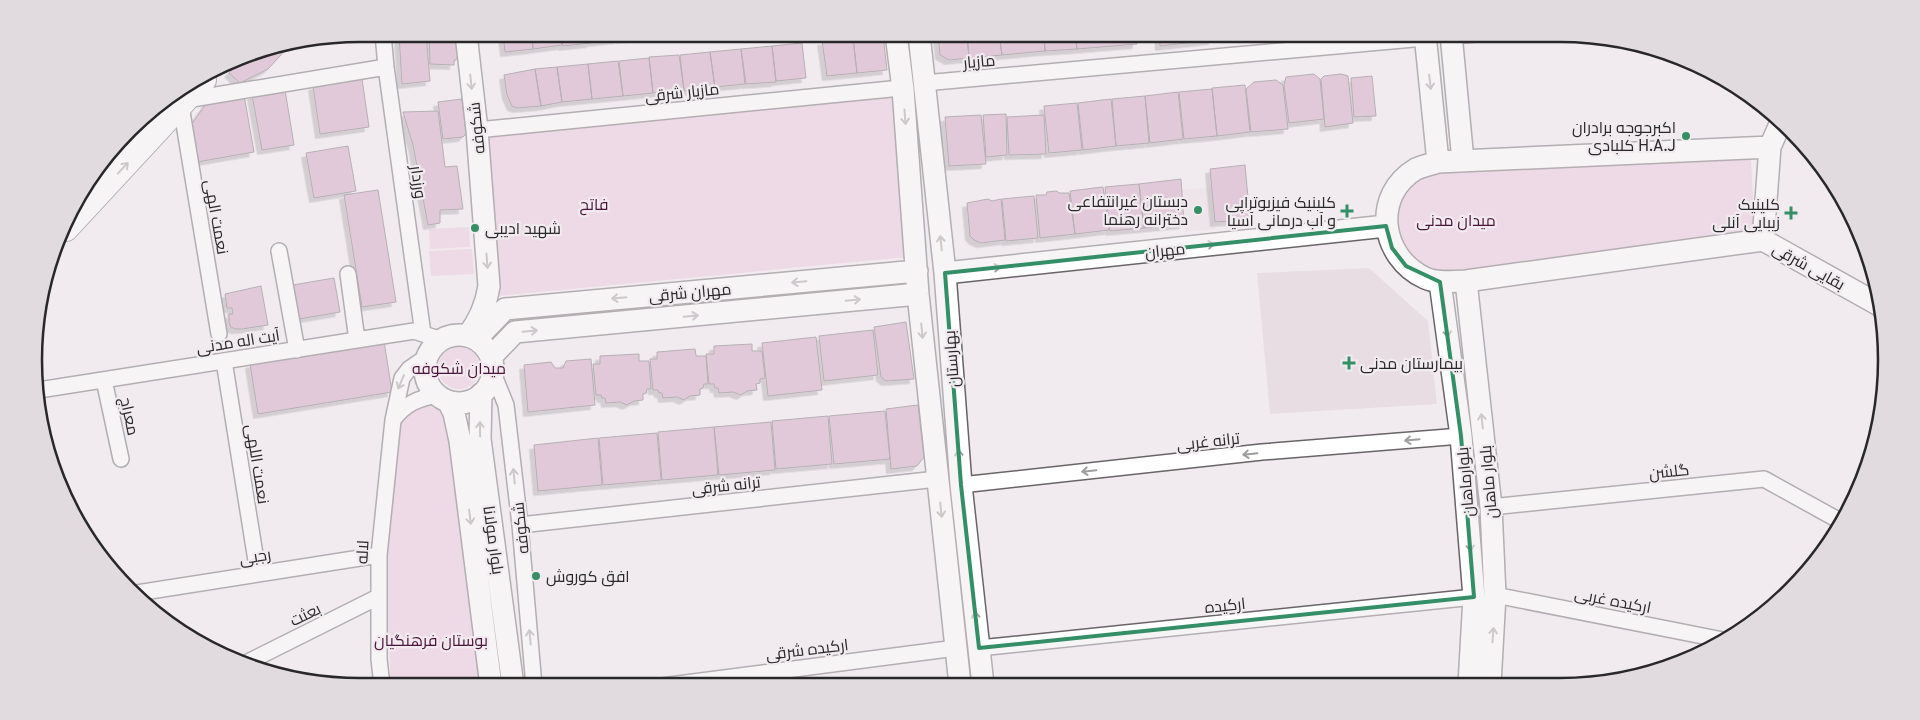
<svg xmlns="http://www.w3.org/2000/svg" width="1920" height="720" viewBox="0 0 1920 720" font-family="Overpass,Cairo,sans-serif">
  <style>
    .built { fill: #e9dde4 }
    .green { fill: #ebc3dc }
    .building { fill: #d0a1bf; stroke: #6d686b; filter: url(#shadow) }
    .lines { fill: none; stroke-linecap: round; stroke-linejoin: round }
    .street-casing { stroke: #696467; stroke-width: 18 }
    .secondary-casing { stroke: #696467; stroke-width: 24 }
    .primary-casing { stroke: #696467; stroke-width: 26 }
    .street { stroke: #fff; stroke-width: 15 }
    .secondary { stroke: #fff; stroke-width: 21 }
    .primary { stroke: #fff; stroke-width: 24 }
    .oneway { stroke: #9f9e9f }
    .marked { fill: none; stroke: #348f66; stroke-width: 4; stroke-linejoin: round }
    .poi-dot { fill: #348f66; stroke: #f1ebef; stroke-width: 2 }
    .labels { text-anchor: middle; stroke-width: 4.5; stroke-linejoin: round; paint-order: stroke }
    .street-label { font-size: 16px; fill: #292829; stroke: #f1ebef }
    .poi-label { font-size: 16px; fill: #292829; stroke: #f1ebef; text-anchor: end }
    .park-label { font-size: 16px; fill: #4b133b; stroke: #f1ebef }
    .rim { fill: none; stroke: #292829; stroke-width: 2.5 }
  </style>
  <defs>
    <filter id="shadow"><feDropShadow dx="-4.5" dy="4.5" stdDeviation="0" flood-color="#0004"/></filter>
  </defs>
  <rect width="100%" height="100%" fill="#f1ebef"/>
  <path class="built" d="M1212,187l3,42 -30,3 -4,-42z
    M1369,268l59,53 9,83 -167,10 -13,-141z"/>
  <path class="green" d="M896,94l11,163 -409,39 -18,-164z
    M1751,159l4,73 -304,42c-14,-2 -28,-3 -39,-13 -18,-18 -24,-55 -5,-74 13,-12 34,-15 50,-20z
    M469,227l1,20 -40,2 -1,-20z
    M472,249l2,25 -43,2 -2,-25z
    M438 368a21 21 0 1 1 42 0a21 21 0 1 1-42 0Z
    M426,405l11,4 12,11 11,91 5,64 16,111h-90l-5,-94 5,-101 5,-62 16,-23z"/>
  <path class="building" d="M426,34l4,47 -28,3 -3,-49z
    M429,34h32l-1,22 -6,5v4l-24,-1z
    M503,34h29l1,15 -28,3z
    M532,34h28l2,11 -29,4z
    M561,34h29l1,9 -28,3z
    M590,34h29v5l-28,3z
    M619,34h28l1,2 -28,3z
    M938,34h29l2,24 -20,2 -9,-5z
    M967,34h32l3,21 -33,3z
    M999,34h45l1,17 -43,4z
    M1044,34h31l2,15 -32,2z
    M1075,34h61l1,10 -60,5z
    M1159,34h54v6l-53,6z
    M883,35l4,35 -30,3 -4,-35z
    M853,38l4,35 -30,3 -5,-35z
    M802,43l4,35 -30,3 -4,-35z
    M289,46l-21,23 -28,14 -11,-10 12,-14 14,-8z
    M772,46l4,36 -30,2 -5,-35z
    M741,49l4,35 -30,3 -5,-35z
    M710,52l5,36 -31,3 -4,-36z
    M679,55l5,35 -31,3 -4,-36z
    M649,58l4,35 -30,3 -4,-35z
    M618,61l5,35 -31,3 -4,-35z
    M588,64l4,35 -30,3 -5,-35z
    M557,67l5,35 -21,4 -6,-37z
    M535,69l6,37 -24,2 -5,-2 -5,-11 -3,-20z
    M1314,74l6,5 4,40 -35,4 -5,-38 2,-8z
    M1341,74l7,2 5,47 -28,4 -4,-48 3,-3z
    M1372,76l4,40 -22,1 -3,-39z
    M362,79l7,48 -49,7 -7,-48z
    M1276,80l7,5 5,44 -37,3 -5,-43 8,-7z
    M1245,85l5,47 -33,4 -5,-48z
    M1212,89l5,47 -33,3 -5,-47z
    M285,90l9,55 -32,5 -10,-55z
    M1178,92l5,47 -33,4 -5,-47z
    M244,95l10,57 -57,10 -6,-37 17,-24z
    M1145,96l4,47 -33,3 -4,-47z
    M462,99l4,35 -3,3 -20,2 -5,-37z
    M1111,99l5,47 -33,4 -5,-47z
    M1077,103l5,47 -33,3 -5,-47z
    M438,111l7,56 12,-1 6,43 -23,1v13l-12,2 -15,-80 -10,-33z
    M1006,114l1,41 -21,2 -3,-42z
    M981,115l5,49 -37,2 -4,-49z
    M1044,115l2,39 -37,1 -2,-38z
    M348,146l8,45 -42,7 -8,-45z
    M1245,165l5,55 -35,2 -5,-53z
    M1181,179l3,45 -40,4 -5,-44z
    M1139,184l5,44 -34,3 -5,-44z
    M1103,187l6,43 -34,4 -5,-43z
    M378,190l18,112 -34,5 -18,-112z
    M1057,191l2,2h10l6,41 -35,4 -4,-43h10l1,-3z
    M1034,196l4,42 -32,3 -4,-42z
    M988,199l4,2 9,-2 4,41 -24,3 -7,-3 -4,-4 -3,-33z
    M334,278l6,34 -41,7 -6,-34z
    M261,286l7,39 -26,4h-7l-4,-2 -2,-4v-9h4l-1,-6h-5l-2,-14z
    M906,322l8,57 -28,2 -5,-4 -7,-50z
    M873,330l5,45 -54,6 -5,-45z
    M816,337l6,53 -54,6 -6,-53z
    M384,341l8,51 -134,22 -8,-50z
    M752,344v7h10l3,27 -5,1v4l-4,1 1,6 -10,1 -6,4 -8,-3 -14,1 -1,-5h-3l-1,-4h-5l-3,-30h8v-8z
    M695,349l1,7h10l2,28h-4l-1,4 -3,1v6l-10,1 -6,4 -7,-3 -14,1 -1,-5h-3l-1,-3h-5l-3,-31h7v-7z
    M639,354v7h10l2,28h-4l-1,4 -3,1v6l-9,1 -7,4 -7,-3 -14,1 -1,-5h-3l-1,-3h-5l-3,-31h7v-8z
    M591,359l4,46 -67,7 -4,-47 27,-3 4,6h8l3,-7z
    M918,405l6,52 -7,9 -26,3 -5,-60z
    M885,411l5,48 -56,5 -5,-48z
    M828,416l4,48 -56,5 -4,-48z
    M771,422l4,48 -56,5 -5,-48z
    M714,427l4,48 -56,5 -4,-48z
    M657,433l4,47 -58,5 -4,-47z
    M598,438l4,47 -64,6 -4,-46z"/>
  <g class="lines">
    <g class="street-casing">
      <path id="street" d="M383,34l3,33 37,267
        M1451,36l25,-2
        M924,83l501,-45
        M186,100l200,-33
        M181,106l38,228
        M477,130l414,-41
        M279,251l18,99
        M348,274l9,66
        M224,361l34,212
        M493,373l13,32 14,120 14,161
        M104,380l17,79
        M39,390l375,-59 28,9
        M393,420c12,-16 25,-22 45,-25
        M961,485l301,-33 199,-16
        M1491,507l273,-28 76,42
        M520,525l417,-46
        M137,593l242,-38
        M1495,595l228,45
        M979,648l495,-51
        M248,662l130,-65
        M382,686l-3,-27v-104l14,-135 9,-42 7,-9 19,-13
        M662,686l294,-38"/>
    </g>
    <g class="secondary-casing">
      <path id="secondary" d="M466,34l11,96 12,156c-3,19 -9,34 -21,49
        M896,34l7,55 15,205 42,391
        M919,34l26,239 16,212 22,200
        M1425,34l13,128
        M1451,34l12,127
        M1770,147l-332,15c-6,2 -15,4 -22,7 -44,26 -36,88 9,109 13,6 27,3 41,3l297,-41 7,-93 11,-25
        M1763,240l118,66
        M945,273l441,-47
        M1466,281l25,226 4,88 -5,89
        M1440,282l21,154 13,161 -5,87
        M425 369a34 34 0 1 1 68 0a34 34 0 1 1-68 0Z
        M476,339l29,-30 412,-38
        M491,357l24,-25 403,-38
        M481,394l-1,45 33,247
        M448,401l6,12 6,28 31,245"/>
    </g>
    <g class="primary-casing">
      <path id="primary" d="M66,229l138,-149"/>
    </g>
    <use href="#street" class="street"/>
    <use href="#secondary" class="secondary"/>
    <use href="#primary" class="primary"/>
  </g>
  <defs><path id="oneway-shaft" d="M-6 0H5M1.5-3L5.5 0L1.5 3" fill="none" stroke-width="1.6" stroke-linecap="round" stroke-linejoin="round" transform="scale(1.25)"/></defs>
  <g class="oneway">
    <use href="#oneway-shaft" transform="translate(471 82) rotate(84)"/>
    <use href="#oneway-shaft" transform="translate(1430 82) rotate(84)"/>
    <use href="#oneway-shaft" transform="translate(905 117) rotate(86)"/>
    <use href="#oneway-shaft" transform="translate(123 168) rotate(-47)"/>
    <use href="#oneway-shaft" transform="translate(941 243) rotate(-96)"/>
    <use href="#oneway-shaft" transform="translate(1207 245) rotate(-6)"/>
    <use href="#oneway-shaft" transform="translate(487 261) rotate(86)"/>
    <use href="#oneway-shaft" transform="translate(993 268) rotate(-6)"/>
    <use href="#oneway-shaft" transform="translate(799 282) rotate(175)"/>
    <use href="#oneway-shaft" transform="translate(619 298) rotate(175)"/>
    <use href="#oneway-shaft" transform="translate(853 300) rotate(-5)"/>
    <use href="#oneway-shaft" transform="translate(691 316) rotate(-5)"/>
    <use href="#oneway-shaft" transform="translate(1447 330) rotate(82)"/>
    <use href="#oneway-shaft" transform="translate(530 331) rotate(-5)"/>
    <use href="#oneway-shaft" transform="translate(922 331) rotate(84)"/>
    <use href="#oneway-shaft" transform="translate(401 382) rotate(113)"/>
    <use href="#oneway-shaft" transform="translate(1482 421) rotate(-96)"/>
    <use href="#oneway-shaft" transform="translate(480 429) rotate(-91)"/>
    <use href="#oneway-shaft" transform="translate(1412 440) rotate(175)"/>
    <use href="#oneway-shaft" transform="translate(1250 454) rotate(174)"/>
    <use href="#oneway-shaft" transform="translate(959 457) rotate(-94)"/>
    <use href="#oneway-shaft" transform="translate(1089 471) rotate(174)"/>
    <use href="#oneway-shaft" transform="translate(514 476) rotate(-96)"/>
    <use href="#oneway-shaft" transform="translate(941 510) rotate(84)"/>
    <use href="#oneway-shaft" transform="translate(470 517) rotate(83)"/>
    <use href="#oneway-shaft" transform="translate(1470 544) rotate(85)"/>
    <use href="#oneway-shaft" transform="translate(976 619) rotate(-97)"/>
    <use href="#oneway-shaft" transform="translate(1493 635) rotate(-86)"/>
    <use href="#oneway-shaft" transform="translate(530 637) rotate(-95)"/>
  </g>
  <path d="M0 0H1920V720H0ZM1386,226l6,22 14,18 34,16 21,154 13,161 -495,51 -18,-163 -16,-212z" fill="#f1ebef" fill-opacity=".55" fill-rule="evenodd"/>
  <path class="marked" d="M1386,226l6,22 14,18 34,16 21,154 13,161 -495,51 -18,-163 -16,-212z"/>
  <g class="poi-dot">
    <circle cx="1686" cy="136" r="5"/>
    <circle cx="1198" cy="210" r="5"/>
    <path d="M1344.5 203.5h5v5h5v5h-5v5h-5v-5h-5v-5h5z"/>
    <path d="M1788.5 205.5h5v5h5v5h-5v5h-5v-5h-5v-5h5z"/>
    <circle cx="475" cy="228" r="5"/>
    <path d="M1346.5 355.5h5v5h5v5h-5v5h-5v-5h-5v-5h5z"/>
    <circle cx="536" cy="576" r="5"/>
  </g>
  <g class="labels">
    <g class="street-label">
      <text transform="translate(979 61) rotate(-5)" y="6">مازیار</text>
      <text transform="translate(682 92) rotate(-6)" y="6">مازیار شرقی</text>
      <text transform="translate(476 128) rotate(-96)" y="6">شکوفه</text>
      <text transform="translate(419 182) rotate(82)" y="6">ورزدار</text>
      <text transform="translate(217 217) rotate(80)" y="6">نعمت الهی</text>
      <text transform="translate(1165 250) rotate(-6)" y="6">مهران</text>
      <text transform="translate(1809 266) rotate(29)" y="6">بقایى شرقی</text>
      <text transform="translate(690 292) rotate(-5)" y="6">مهران شرقی</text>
      <text transform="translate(238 341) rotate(-9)" y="6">آیت اله مدنی</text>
      <text transform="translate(951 359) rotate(-94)" y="6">بهارستان</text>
      <text transform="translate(130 416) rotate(78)" y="6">معراج</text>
      <text transform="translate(1208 441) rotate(-6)" y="6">ترانه غربی</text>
      <text transform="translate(258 464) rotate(81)" y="6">نعمت اللهی</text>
      <text transform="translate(1669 471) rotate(-6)" y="6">گلشن</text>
      <text transform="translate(1465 482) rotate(-95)" y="6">بلوارماهان</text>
      <text transform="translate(1488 482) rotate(-95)" y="6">بلوار ماهان</text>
      <text transform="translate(726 485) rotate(-6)" y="6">ترانه شرقی</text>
      <text transform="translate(520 528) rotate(-96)" y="6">شکوفه</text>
      <text transform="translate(494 540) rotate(82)" y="6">بلوار مولانا</text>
      <text transform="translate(362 552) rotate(-87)" y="6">لاله</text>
      <text transform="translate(255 556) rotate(-9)" y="6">رجبی</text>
      <text transform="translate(1613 600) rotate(11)" y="6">ارکیده غربی</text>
      <text transform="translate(1225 605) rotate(-6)" y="6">ارکیده</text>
      <text transform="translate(305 614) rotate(-26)" y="6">بعثت</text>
      <text transform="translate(807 649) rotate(-7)" y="6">ارکیده شرقی</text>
    </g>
    <g class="poi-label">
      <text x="1676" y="133">اکبرجوجه برادران<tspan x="1676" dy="18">کلبادی H.A.J</tspan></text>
      <text x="1188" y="207">دبستان غیرانتفاعی<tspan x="1188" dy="18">دخترانه رهنما</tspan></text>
      <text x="1336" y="208">کلینیک فیزیوتراپی<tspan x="1336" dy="18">و آب درمانی آسیا</tspan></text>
      <text x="1780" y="210">کلینیک<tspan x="1780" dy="18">زیبایی آنلی</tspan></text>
      <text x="485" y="234" text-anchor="start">شهید ادیبی</text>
      <text x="1360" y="369" text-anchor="start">بیمارستان مدنی</text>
      <text x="546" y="582" text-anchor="start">افق کوروش</text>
    </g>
    <g class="park-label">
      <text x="594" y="210">فاتح</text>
      <text x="1456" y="226">میدان مدنی</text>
      <text x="459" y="374">میدان شکوفه</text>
      <text x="431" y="646">بوستان فرهنگیان</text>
    </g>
  </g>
  <path d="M0 0H1920V720H0ZM360 42H1560A318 318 0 0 1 1878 360V360A318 318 0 0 1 1560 678H360A318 318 0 0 1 42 360V360A318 318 0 0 1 360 42Z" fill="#e1dbdf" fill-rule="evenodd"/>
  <path class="rim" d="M360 42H1560A318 318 0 0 1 1878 360V360A318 318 0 0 1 1560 678H360A318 318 0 0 1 42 360V360A318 318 0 0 1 360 42Z"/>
</svg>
